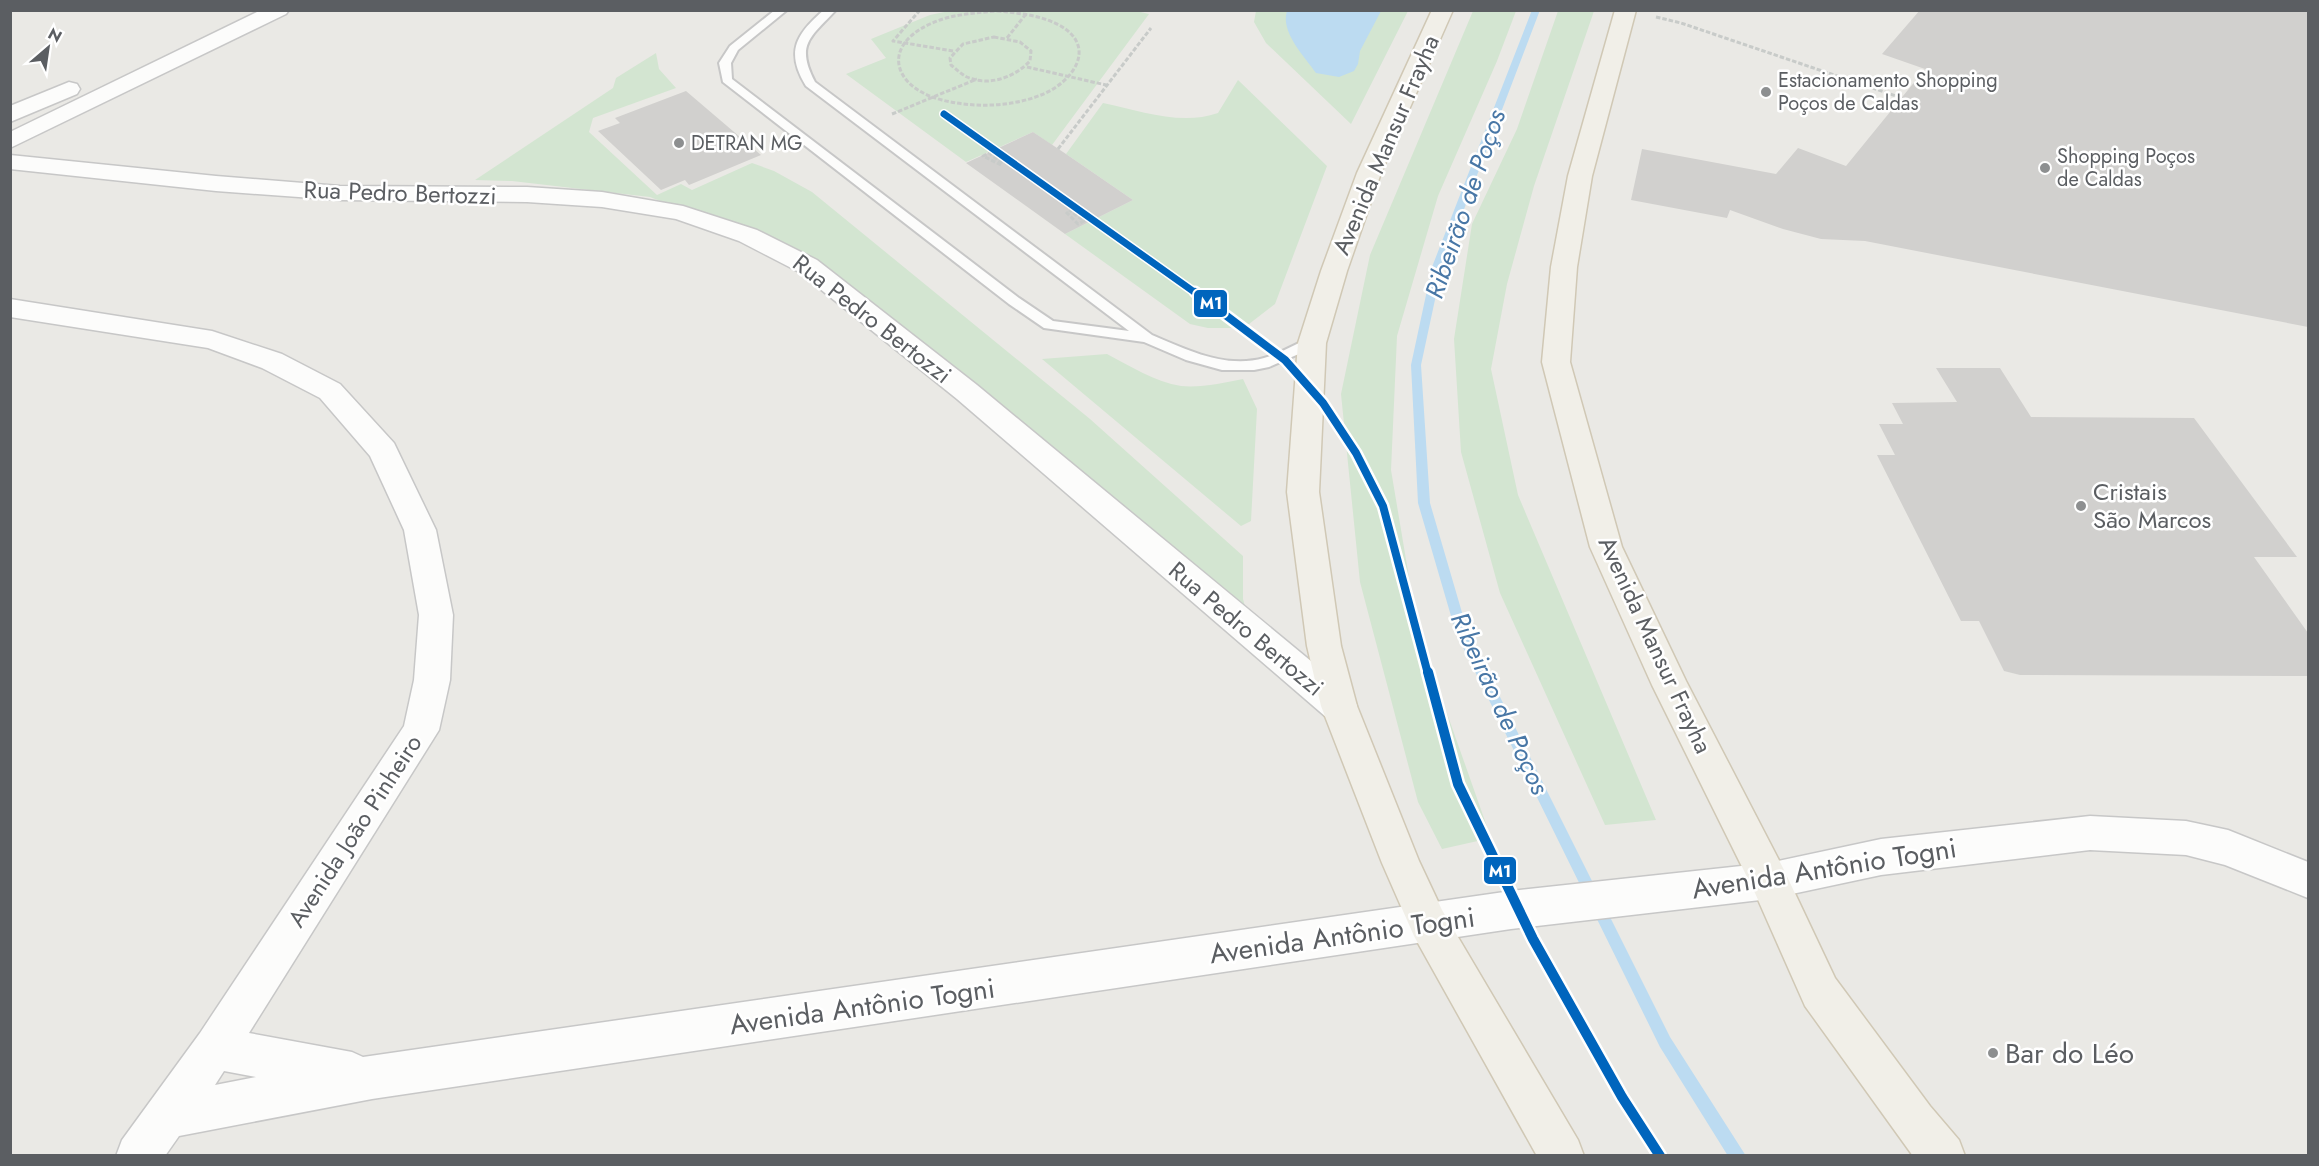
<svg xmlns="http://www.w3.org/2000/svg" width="2319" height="1166" viewBox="0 0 2319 1166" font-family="Jost,sans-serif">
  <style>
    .green { fill: #d3e5d1 }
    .water { fill: #bcdbf1 }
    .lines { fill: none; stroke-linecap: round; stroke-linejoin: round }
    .stream { fill: #bcdbf1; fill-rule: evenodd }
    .building { fill: #d1d0ce }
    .service-casing { stroke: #c7c7c7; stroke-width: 4 }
    .minor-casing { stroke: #c7c7c7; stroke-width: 3 }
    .tertiary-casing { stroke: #c7c7c7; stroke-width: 3 }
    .primary-casing { stroke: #d0c8b5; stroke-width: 3 }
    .path { stroke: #c8cbc9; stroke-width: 3; stroke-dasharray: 4.5 2; stroke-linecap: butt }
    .service { fill: #fcfcfb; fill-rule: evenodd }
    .minor { fill: #fcfcfb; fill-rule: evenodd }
    .tertiary { fill: #fcfcfb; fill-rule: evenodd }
    .primary { fill: #f1efe8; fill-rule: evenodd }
    .metro-1-far2-casing { stroke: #fff; stroke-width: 10 }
    .metro-1-far1-casing { stroke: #fff; stroke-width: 13 }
    .metro-1-casing { stroke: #fff; stroke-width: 15 }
    .metro-1-far2 { stroke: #0065bd; stroke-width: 7 }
    .metro-1-far1 { stroke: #0065bd; stroke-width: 8 }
    .metro-1 { stroke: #0065bd; stroke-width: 10 }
    .poi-dot { fill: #8d8f90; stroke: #fff; stroke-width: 2 }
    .labels { text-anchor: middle; stroke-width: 5; stroke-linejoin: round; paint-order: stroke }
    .far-poi-label { font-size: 20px; fill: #5b5e62; stroke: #fff; text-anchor: start }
    .street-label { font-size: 24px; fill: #5b5e62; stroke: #fff }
    .poi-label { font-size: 24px; fill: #5b5e62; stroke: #fff; text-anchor: start }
    .water-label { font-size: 26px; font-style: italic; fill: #4877a6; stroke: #fff }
    .near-street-label { font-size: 28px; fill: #5b5e62; stroke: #fff }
    .near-poi-label { font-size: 28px; fill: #5b5e62; stroke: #fff; text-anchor: start }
    .line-badge { stroke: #fff; stroke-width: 2 }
    .badge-label { font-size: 16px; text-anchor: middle; font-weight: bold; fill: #fff }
  </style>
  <rect width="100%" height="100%" fill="#eae9e5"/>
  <path class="green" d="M1132,10l17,4 -97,131 -19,-13 -67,30 -120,-88 40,-16 -15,-19 59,-24 19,-4z
    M1256,11h152l-57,113 -85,-81 -12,-21z
    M1473,11h43l-19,50 -59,135 -41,140 -6,134 27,161 73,207 -49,11 -24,-47 -58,-220 -19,-188 29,-139z
    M1558,11h36l-60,175 -27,98 -16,85 27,126 138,325 -51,5 -105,-232 -39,-141 -7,-113 18,-115 45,-95z
    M656,53l3,16 17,19 -83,30 -4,14 68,63 24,-11 11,6 60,-27 22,8 38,21 278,227 153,137v43l8,29 -453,-374 -148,-57 -138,-16 -37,-1 138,-92 3,-10z
    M1238,80l89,86 -52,138 -26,20 -19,4h-22l-18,-4 -125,-90 68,-34 -67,-46 37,-51c38,8 78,23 115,10z
    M1107,354c23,12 48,28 74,32 19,2 43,-3 62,-7l14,30 -6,112 -10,5 -199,-167z"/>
  <path class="water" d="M1287,11l1,-1 93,1 -21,40 -2,13 -4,7 -15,6 -23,-4c-11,-16 -36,-41 -29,-62z"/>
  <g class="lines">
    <path class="stream" d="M1532,10h8l-98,257 -21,98 9,138 38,130 202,404 76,119h-18l-68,-109 -204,-414 -38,-130 -7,-138 21,-98z"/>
  </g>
  <path class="building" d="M1920,10h388v317l-443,-86 -44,-2 -38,-10 -53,-19 -3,8 -96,-18 11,-51 134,25 22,-26 48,18 79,-97 -43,-15z
    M686,91l75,64 -72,30 -4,-5 -24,10 -63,-59 22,-8 -5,-5z
    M1033,132l33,22 67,46 -68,34 -99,-71z
    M1936,368h64l31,49 163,1 103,139h-43l54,76v43l-288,-1 -16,-4 -25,-50h-18l-84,-166h18l-16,-31h24l-11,-21 65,-1z"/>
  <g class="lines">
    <g class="service-casing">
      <path id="service" d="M775,10h12l-49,40 -7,13 1,16 287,219 34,23 76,10 -323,-245c-21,-34 -10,-52 18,-76h12c-25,27 -41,34 -21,72l337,253c35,15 74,34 112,23 17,-4 31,-15 48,-20l7,5 -2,3 -48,21 -15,3h-32l-36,-10 -42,-18 -100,-14 -35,-24 -286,-222 -4,-19 11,-17z"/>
    </g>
    <g class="minor-casing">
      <path id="minor" d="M261,10h28l-3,4 -276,134v-16z
        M69,82l8,2 3,5 -3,5 -67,28v-16z
        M10,155l206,21 124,10 187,1 75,5 81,14 74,24 60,30 160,125 375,310 5,11 -5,11 -13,4 -13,-4 -369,-318 -158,-127 -60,-31 -63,-22 -74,-12 -75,-5 -187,-2 -124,-9 -206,-22z"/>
    </g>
    <g class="tertiary-casing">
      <path id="tertiary" d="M10,299l202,32 70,23 58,30 54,59 42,87 17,85 -3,65 -11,50 -190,303 103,19 11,5 1148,-166 258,-28 112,-24 209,-23 96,5 42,9 80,32v36l-83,-33 -39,-10 -96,-5 -209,25 -112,24 -258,30 -1139,170 -193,37 -14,20h-49l6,-16 78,-107 204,-307 10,-46 5,-65 -15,-85 -34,-74 -50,-58 -58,-30 -54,-20 -198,-31zM224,1071l32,6 -41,8z"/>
    </g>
    <g class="primary-casing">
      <path id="primary" d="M1432,10h21l-72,163 -34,98 -21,72 -7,149 22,154 16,60 62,155 23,49 136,230 6,16h-47l-123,-220 -32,-73 -61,-157 -14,-60 -20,-154 11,-149 23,-72 36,-98z
        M1615,10h21l-44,166 -15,91 -7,95 52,185 64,134 97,187 52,110 95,128 29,34 6,16h-52l-108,-150 -50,-113 -103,-208 -62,-138 -48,-185 9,-95 17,-91z"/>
    </g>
    <path class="path" d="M920,10l-27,31 60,10
      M997,11c21,2 43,4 62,14 40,22 13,58 -18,70 -30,12 -68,13 -99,5 -48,-12 -62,-53 -12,-76 21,-10 45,-11 67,-13z
      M1656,17l25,6 221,75
      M994,37l26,5 11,9 -1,10c-15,16 -41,26 -63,16 -6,-3 -11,-8 -16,-12l-1,-7 13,-14z
      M1007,38l19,-24
      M1027,67l79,18
      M892,114l85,-35
      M1058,149l93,-121
      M1001,165l-18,-9 6,-3 14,11
      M1066,212l12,12 6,-3 -15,-11"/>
    <use href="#service" class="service"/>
    <use href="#minor" class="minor"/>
    <use href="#tertiary" class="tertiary"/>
    <use href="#primary" class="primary"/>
    <g class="metro-1-far2-casing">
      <path id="metro-1-far2" d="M944,114l253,180"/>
    </g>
    <g class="metro-1-far1-casing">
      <path id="metro-1-far1" d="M1195,292l90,68 38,43 33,50 27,53 45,168"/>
    </g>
    <g class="metro-1-casing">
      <path id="metro-1" d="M1428,672l30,112 75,155 89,158 38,59"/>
    </g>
    <use href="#metro-1-far2" class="metro-1-far2"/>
    <use href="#metro-1-far1" class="metro-1-far1"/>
    <use href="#metro-1" class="metro-1"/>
  </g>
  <g class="poi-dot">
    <circle cx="1766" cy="92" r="6"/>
    <circle cx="679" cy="143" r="6"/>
    <circle cx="2045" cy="168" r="6"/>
    <circle cx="2081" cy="506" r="6"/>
    <circle cx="1993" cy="1053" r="6"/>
  </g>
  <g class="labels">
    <g class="far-poi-label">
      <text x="1778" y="87">Estacionamento Shopping<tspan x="1778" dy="23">Poços de Caldas</tspan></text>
      <text x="691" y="150">DETRAN MG</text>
      <text x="2057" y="163">Shopping Poços<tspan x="2057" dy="23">de Caldas</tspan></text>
    </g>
    <g class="street-label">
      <text transform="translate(1386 145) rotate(-67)" y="8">Avenida Mansur Frayha</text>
      <text transform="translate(400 193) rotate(2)" y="8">Rua Pedro Bertozzi</text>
      <text transform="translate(872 319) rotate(38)" y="8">Rua Pedro Bertozzi</text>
      <text transform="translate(1246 629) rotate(40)" y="8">Rua Pedro Bertozzi</text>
      <text transform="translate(1655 645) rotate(65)" y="8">Avenida Mansur Frayha</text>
      <text transform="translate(355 831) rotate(-57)" y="8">Avenida João Pinheiro</text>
    </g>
    <g class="poi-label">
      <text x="2093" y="500">Cristais<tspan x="2093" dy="28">São Marcos</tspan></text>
    </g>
    <g class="water-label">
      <text transform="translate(1465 204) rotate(-71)" y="9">Ribeirão de Poços</text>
      <text transform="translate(1500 703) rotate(65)" y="9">Ribeirão de Poços</text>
    </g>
    <g class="near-street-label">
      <text transform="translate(1824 868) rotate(-9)" y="10">Avenida Antônio Togni</text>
      <text transform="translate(1342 935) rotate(-8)" y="10">Avenida Antônio Togni</text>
      <text transform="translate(862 1006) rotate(-8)" y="10">Avenida Antônio Togni</text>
    </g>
    <g class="near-poi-label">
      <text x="2005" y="1063">Bar do Léo</text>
    </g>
  </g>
  <g class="line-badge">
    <rect x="1193" y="289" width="35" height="29" rx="6" fill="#0065bd"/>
    <rect x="1483" y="856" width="34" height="29" rx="6" fill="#0065bd"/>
  </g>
  <g class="badge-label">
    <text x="1211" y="309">M1</text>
    <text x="1500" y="877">M1</text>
  </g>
  <rect width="2319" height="1166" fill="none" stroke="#5b5e62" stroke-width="24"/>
  <g transform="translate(48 48) rotate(29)" stroke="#ffffff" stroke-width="4.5" paint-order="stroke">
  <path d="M0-4.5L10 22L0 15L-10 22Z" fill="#5b5e62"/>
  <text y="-9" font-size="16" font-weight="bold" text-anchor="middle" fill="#5b5e62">N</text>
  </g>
</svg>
